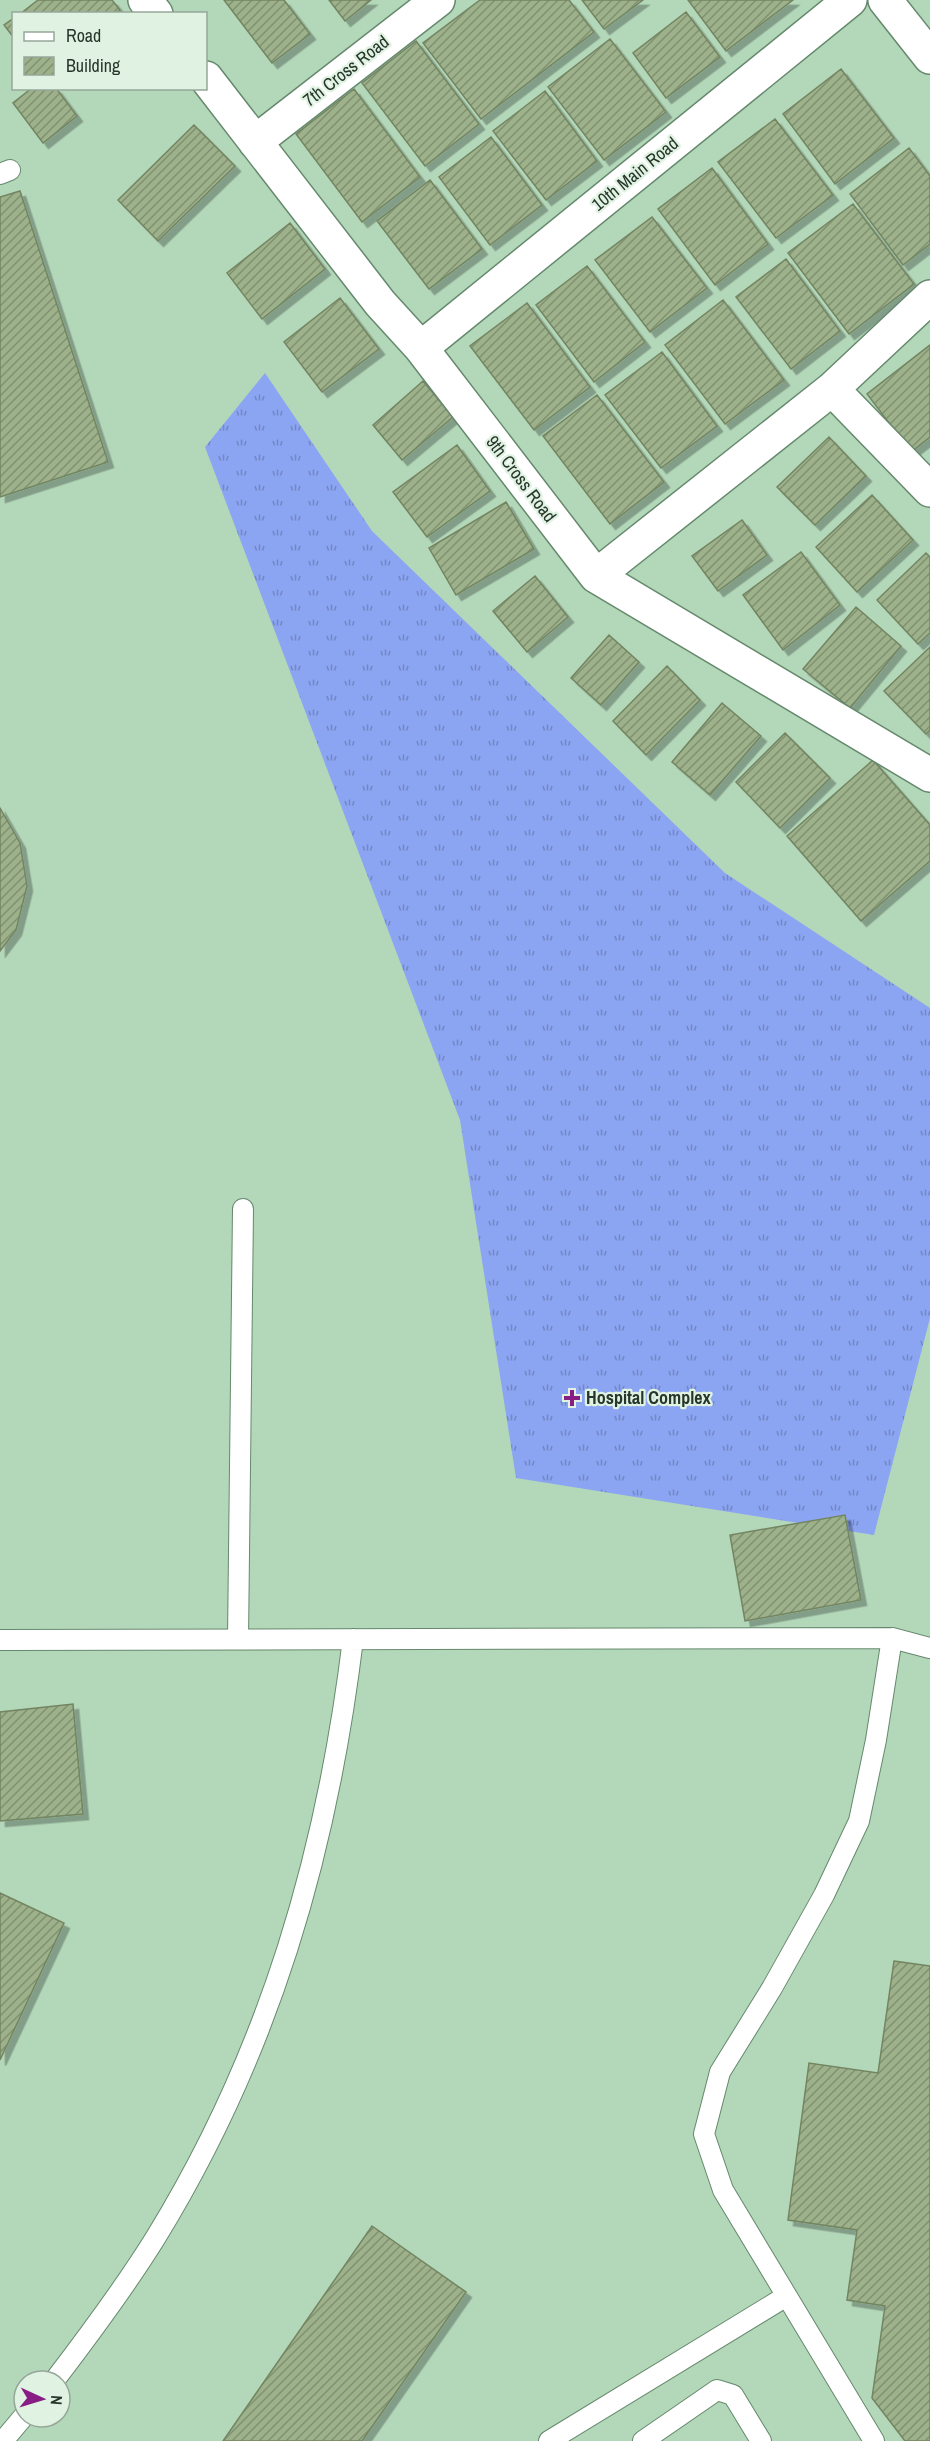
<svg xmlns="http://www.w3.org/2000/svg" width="930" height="2441" viewBox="0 0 930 2441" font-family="'Archivo Narrow',sans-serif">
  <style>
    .grass { fill: url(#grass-tufts) }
    .building { fill: url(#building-hatch); stroke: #738561; stroke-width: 1.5; filter: url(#shadow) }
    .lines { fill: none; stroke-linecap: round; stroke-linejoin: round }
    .service-casing { stroke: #66896d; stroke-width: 22 }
    .minor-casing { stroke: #66896d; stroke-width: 36 }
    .service { stroke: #fff; stroke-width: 20 }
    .minor { stroke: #fff; stroke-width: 33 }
    .poi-dot { fill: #881e84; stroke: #e0f3e3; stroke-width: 2 }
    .labels { text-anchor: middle; stroke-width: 4.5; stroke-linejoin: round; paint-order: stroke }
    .street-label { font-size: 18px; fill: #27362a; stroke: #e0f3e3 }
    .poi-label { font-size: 18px; font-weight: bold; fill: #27362a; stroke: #e0f3e3; text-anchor: start }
  </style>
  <defs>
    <pattern id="grass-tufts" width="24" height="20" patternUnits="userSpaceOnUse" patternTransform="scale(1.5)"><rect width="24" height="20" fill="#8ca5f2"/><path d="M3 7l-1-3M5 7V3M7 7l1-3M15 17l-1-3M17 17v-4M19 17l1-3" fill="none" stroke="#7287c4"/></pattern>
    <pattern id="building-hatch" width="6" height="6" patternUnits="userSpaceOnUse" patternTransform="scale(1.5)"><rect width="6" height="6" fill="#9db18b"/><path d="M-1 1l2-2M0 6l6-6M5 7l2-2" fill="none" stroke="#809172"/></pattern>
    <filter id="shadow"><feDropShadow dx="5.5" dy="5.5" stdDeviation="0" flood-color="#0004"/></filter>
  </defs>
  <rect width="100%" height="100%" fill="#b3d7b9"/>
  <path class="grass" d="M265,373l107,158 353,342 205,135v310l-56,217 -358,-57 -56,-358 -255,-673z"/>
  <path class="building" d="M38,0h74l8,10 -5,4h-95z
    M224,0h60l26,34 -38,29z
    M329,0h42l-26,21z
    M480,0h89l25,32 -113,87 -58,-76z
    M582,0h61l-39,29z
    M688,0h105l-67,51z
    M686,12l34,45 -54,41 -33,-45z
    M14,18v20l-10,-13z
    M610,39l56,73 -62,48 -56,-73z
    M416,41l63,83 -54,42 -63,-83z
    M841,69l53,69 -59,46 -52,-70z
    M32,88h24l21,28 -34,27 -30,-40z
    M354,89l66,88 -58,45 -66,-88z
    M545,91l52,70 -51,39 -53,-69z
    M775,119l58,76 -57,43 -58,-76z
    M194,125l41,41 -77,75 -40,-41z
    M491,137l51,68 -52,40 -51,-68z
    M909,148l21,28v68l-27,21 -53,-71z
    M712,168l56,76 -53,41 -57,-76z
    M430,180l52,69 -53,40 -52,-68z
    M20,191l88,271 -108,35v-300z
    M853,204l61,80 -65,50 -61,-81z
    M652,217l55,71 -57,44 -55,-72z
    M290,223l35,46 -63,50 -35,-46z
    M786,259l54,72 -49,38 -55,-72z
    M587,266l58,76 -51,40 -58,-77z
    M340,298l39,51 -57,43 -38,-50z
    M723,300l61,80 -59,44 -60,-79z
    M527,303l63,84 -56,43 -64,-84z
    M930,345v92l-19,15 -44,-58z
    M662,352l55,74 -56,42 -56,-73z
    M423,381l30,36 -51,43 -29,-35z
    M597,395l67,87 -54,42 -67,-88z
    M829,437l37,39 -51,49 -38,-38z
    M457,445l33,46 -63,46 -34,-45z
    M872,495l41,45 -56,52 -41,-45z
    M506,502l28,47 -78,46 -27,-47z
    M742,520l25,35 -49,36 -26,-35z
    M801,552l39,53 -57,45 -40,-55z
    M926,553l4,4v76l-12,11 -41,-44z
    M535,576l33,41 -41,35 -34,-41z
    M856,607l45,39 -51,62 -47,-39z
    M609,635l30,27 -38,43 -30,-27z
    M930,647v83l-4,4 -42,-43z
    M667,666l33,34 -54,55 -33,-34z
    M722,703l39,33 -51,59 -38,-33z
    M785,733l45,45 -50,50 -44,-46z
    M873,760l57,65v36l-69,60 -74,-85z
    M0,808l20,35 7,43 -11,44 -16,21z
    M845,1515l16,85 -116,21 -15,-86z
    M73,1704l10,110 -83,7v-109z
    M0,1893l64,30 -64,137z
    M894,1961l36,5v475h-25l-33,-43 13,-92 -38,-6 10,-70 -69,-10 21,-157 69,10z
    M372,2226l94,66 -104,149h-139z"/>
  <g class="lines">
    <g class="service-casing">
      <path id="service" d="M0,174l10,-4
        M238,1639l5,-430
        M0,1640l892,-2 38,10
        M54,2381c36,-47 71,-94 102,-144 114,-186 171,-384 197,-598
        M3,2441l21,-25
        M549,2441l236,-144
        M643,2441l74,-51 16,5 28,46
        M874,2441l-151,-251 -19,-56 16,-62 52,-84 52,-93 35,-74 17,-81 16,-102"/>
    </g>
    <g class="minor-casing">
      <path id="minor" d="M145,0l11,14
        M885,0l45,57
        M206,78l174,225 41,45 175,228 334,199
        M255,142l183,-142
        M421,348l429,-348
        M832,389l98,101
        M596,576l236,-187 98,-92"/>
    </g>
    <use href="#service" class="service"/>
    <use href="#minor" class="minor"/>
  </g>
  <path class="poi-dot" d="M569 1389h6v6h6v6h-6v6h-6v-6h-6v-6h6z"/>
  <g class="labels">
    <g class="street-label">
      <text transform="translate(346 71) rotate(-38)" y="6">7th Cross Road</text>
      <text transform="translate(635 174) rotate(-39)" y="6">10th Main Road</text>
      <text transform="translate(521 479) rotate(53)" y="6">9th Cross Road</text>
    </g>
    <g class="poi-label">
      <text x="586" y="1404">Hospital Complex</text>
    </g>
  </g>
  <rect x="12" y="12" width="195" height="78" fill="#e0f3e3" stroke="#96a799" stroke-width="1.5"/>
  <rect x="24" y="32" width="30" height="9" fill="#ffffff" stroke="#96a799" stroke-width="1.5"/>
  <text x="66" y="42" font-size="18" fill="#27362a">Road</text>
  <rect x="24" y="57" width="30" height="18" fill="url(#building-hatch)" stroke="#96a799" stroke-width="1.5"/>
  <text x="66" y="72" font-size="18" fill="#27362a">Building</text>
  <g transform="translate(42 2399) rotate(94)"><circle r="28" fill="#e0f3e3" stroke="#96a799" stroke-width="1.5"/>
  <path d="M0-4.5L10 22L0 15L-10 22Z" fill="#881e84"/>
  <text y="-9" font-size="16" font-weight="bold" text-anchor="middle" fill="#27362a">N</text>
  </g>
</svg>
